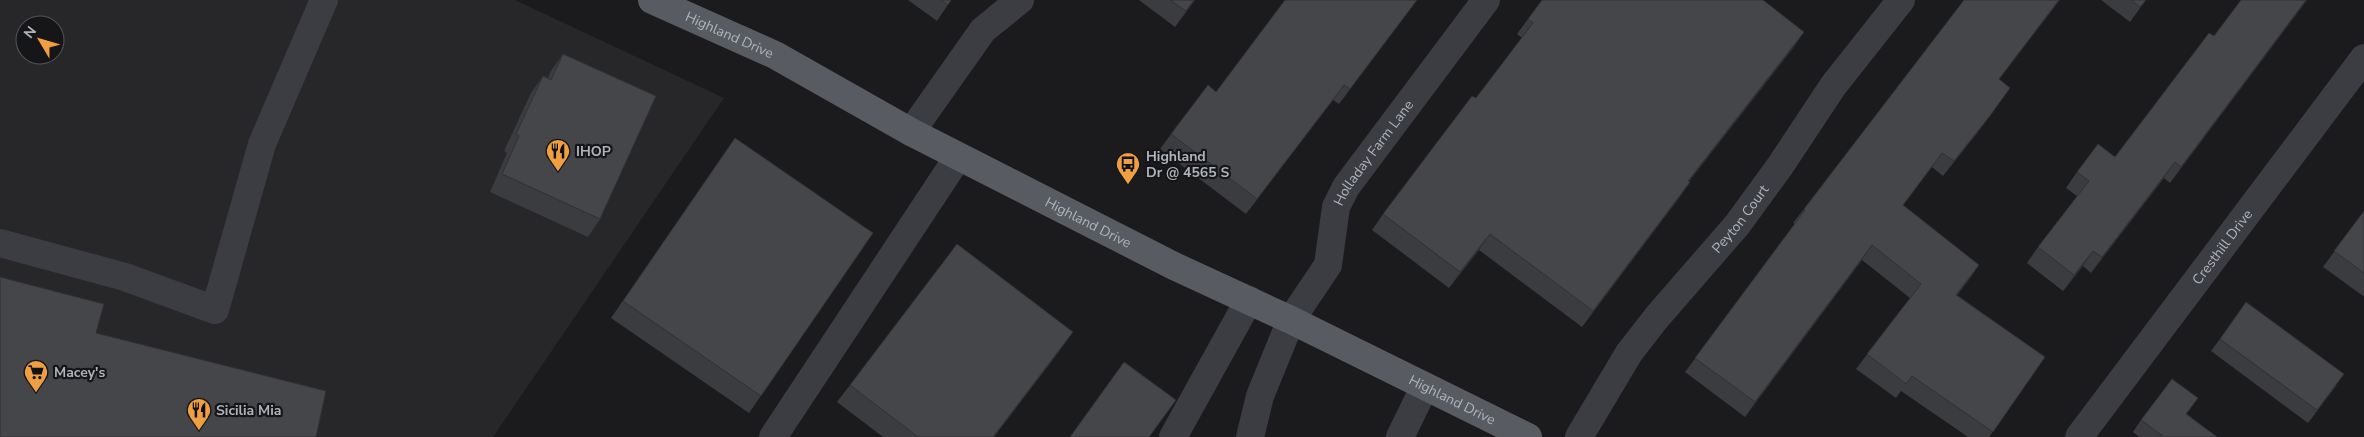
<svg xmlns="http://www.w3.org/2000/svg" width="2364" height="437" viewBox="0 0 2364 437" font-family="'Nunito Sans',sans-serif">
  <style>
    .built { fill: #27272a; fill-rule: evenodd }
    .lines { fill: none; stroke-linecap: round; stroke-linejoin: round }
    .minor { stroke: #3c3d42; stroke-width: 28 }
    .major { stroke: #585b61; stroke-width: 28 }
    .wall { fill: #3b3c40 }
    .shaded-wall { fill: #303134 }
    .building { fill: #45464a; stroke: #303134 }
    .labels { text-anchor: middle; stroke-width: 4.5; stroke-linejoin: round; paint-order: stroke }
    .street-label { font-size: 14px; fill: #aeb4bc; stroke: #161618 }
    .poi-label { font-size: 14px; font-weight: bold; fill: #aeb4bc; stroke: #161618; text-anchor: start }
  </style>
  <rect width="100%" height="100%" fill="#1b1b1d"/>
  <path class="built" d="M0,0h515l209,98 -231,339h-493zM25,25h30v30h-30z"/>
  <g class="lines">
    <g class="minor">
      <path d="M911,132l72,-102 37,-30"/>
      <path d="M0,243l125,34 90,33 47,-166 62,-144"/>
      <path d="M773,437l185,-280"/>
      <path d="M1173,437l76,-137"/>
      <path id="s1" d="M1250,437l10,-41 31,-76 37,-55 8,-58 10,-20 140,-187"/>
      <path d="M1400,437l25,-51"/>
      <path id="s2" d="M1579,437l50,-84 28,-36 80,-92 43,-59 53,-80 68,-86"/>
      <path id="s3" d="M2079,437l285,-379"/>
    </g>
    <path class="major" id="s4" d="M652,0l123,55 136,77 263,134 117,54 237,117"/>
  </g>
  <path class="wall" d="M908,0h43l-14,21z
    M1139,0h56l-20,27z
    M1417,0l-78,104 -6,-4 -87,114 -86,-65 11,-15z
    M2101,0h45l-16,22z
    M2307,0l-137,183 -6,-5 -73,95 -8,-7 -20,25 -36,-28 11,-16 39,-51 -11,-8 11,-16 38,-15 99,-121z
    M1528,19l276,13 -11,16 -104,133 1,1 -11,16 -97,129 -103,-77 -30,38 -77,-58 11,-16 93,-116 46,-60 -5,-4z
    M563,54l37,165 -12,18 -98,-45 17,-39 -3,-2 27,-58 12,-17 5,2 3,-7z
    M1999,80l11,8 -32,44 -35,44 -11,-9 -29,38 76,60 -22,30 88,62 -56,80h-21l-67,-46 -5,7 -40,-29 54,-71 -48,-38 -117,157 -60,-45 110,-148 -2,-1 11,-14z
    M735,138l138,95 -124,180 -138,-95z
    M2364,211v84l-1,1 -40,-29z
    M2220,339l116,47 -28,37 -97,-72z
    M1061,349l-67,88h-111l-46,-35 13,-17z
    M2187,414l30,23h-78l-6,-5 8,-12z"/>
  <path class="shaded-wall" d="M1194,0h1l-20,27 11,-16z
    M2059,0h1l-72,94 11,-15z
    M2306,0h1l-137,183 11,-16z
    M1804,32l-11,16 -116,149 11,-16z
    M1344,85l-11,15 -87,114 11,-15z
    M2010,88l-32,44 -35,44 11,-15z
    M2175,162l-11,16 -73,95 11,-16z
    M1690,182l-11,16 -97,129 11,-16z
    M1490,234l-11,16 -30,38 11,-16z
    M1872,245l-10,15 -117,157 10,-15z
    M2093,251l-10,15 -20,25 11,-16z
    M1979,265l-10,15 -23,30 10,-15z
    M1073,332l-12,17 -67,88h-1z"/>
  <path class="building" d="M941,0h10l-3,5z
    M1170,0h24l-8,11z
    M1285,0h132l-67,89 -6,-4 -87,114 -86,-65 37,-49 8,7z
    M1542,0h221l41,32 -116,149 2,1 -97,129 -103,-77 -30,38 -77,-58 89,-118 4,2 57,-75 -5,-4z
    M1964,0h95l-60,79 11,9 -21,29 -35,44 -12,-8 -39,52 76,60 -23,30 89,62 -52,75 -81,-56 -6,8 -39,-30 54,-70 -49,-39 -117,157 -60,-44 110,-148 -1,-1z
    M2131,0h15l-6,7z
    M2241,0h65l-125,167 -6,-5 -73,95 -9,-6 -19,24 -36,-28 51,-66 -12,-9 21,-28 17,13 94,-124 5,3z
    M563,54l93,42 -56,123 -98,-45 17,-38 -3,-2 27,-58 8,4z
    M735,138l138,95 -112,163 -138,-95z
    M2364,211v62l-30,-22z
    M957,244l116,88 -80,105h-75l-68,-52z
    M0,277l104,27 -8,29 230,58 -10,46h-316z
    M2246,302l98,72 -27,36 -97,-71z
    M1124,362l52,38 -27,37h-79z
    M2172,379l26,19 -12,16 31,23h-53l-23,-17z"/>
  <defs>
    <g id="restaurant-pin" transform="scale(1.25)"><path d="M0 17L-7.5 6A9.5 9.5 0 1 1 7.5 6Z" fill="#ef9f41" stroke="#161618"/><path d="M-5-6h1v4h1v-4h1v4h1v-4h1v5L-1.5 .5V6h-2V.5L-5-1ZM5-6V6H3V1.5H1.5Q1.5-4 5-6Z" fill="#111"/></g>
    <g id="bus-pin" transform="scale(1.25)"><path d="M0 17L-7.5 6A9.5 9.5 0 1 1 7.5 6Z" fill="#ef9f41" stroke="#161618"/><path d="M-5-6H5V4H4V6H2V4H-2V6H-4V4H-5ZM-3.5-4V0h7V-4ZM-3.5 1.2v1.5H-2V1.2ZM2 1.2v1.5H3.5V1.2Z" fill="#111"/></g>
    <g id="supermarket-pin" transform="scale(1.25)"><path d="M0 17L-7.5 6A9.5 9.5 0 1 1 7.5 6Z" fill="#ef9f41" stroke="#161618"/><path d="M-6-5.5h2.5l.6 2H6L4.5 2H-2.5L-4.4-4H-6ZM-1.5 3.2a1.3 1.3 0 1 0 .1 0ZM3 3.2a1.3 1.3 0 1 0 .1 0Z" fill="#111"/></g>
  </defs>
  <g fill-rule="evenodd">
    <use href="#restaurant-pin" x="558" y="151"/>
    <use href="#bus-pin" x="1128" y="164"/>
    <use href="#supermarket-pin" x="36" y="372"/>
    <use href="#restaurant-pin" x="199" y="410"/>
  </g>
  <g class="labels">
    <g class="street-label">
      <text dy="5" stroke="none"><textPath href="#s4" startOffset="85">Highland Drive</textPath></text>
      <text dy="5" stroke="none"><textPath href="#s1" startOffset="315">Holladay Farm Lane</textPath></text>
      <text dy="5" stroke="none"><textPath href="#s2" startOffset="272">Peyton Court</textPath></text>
      <text dy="5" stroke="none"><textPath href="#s4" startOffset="490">Highland Drive</textPath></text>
      <text dy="5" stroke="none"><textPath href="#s3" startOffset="238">Cresthill Drive</textPath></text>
      <text dy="5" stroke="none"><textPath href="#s4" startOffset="895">Highland Drive</textPath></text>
    </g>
    <g class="poi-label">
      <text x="576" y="156">IHOP</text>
      <text x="1146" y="161">Highland<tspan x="1146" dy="16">Dr @ 4565 S</tspan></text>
      <text x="54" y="377">Macey's</text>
      <text x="216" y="415">Sicilia Mia</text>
    </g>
  </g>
  <g transform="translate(40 40) rotate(308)"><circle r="24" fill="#161618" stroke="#53555a"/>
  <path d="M0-4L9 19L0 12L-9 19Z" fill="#ef9f41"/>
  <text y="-8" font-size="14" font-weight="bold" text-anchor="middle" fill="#aeb4bc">N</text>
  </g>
</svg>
